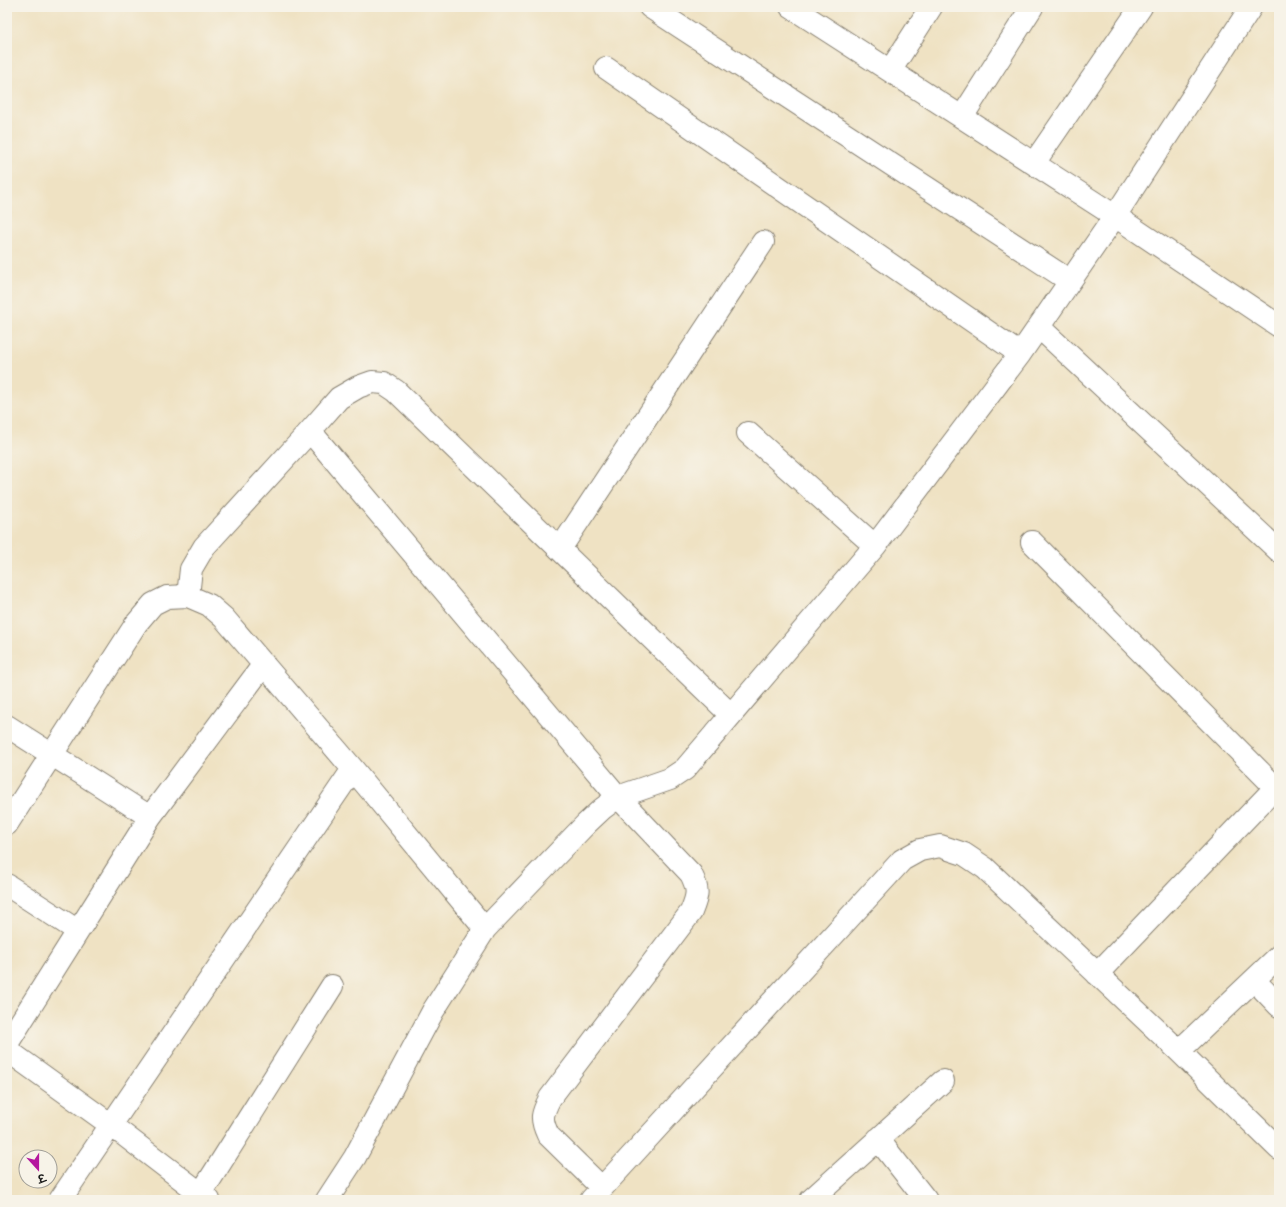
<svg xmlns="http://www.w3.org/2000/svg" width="1286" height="1207" viewBox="0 0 1286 1207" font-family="'Gochi Hand','Playpen Sans Deva',sans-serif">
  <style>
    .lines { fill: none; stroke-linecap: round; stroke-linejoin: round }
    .street-casing { stroke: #867f70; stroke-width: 24 }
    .street { stroke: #fff; stroke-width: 22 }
  </style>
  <rect width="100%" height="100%" fill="#f7f3e8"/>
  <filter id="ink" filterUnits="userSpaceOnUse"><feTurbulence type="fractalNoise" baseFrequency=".025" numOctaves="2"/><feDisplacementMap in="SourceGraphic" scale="8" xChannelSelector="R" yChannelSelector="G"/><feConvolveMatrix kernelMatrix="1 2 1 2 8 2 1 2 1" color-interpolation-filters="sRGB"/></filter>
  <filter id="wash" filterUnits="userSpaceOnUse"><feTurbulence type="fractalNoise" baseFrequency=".012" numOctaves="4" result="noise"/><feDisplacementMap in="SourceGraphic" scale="16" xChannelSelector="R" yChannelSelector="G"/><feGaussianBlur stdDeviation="0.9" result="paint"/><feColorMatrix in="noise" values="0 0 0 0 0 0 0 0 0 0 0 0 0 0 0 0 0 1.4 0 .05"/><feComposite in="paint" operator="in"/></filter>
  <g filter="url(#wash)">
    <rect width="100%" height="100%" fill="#efe2c3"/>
  </g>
  <g filter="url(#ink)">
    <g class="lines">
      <g class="street-casing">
        <path id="street" d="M650,7l420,274
          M791,7l324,209 164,110
          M606,68l414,286
          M890,71l41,-64
          M962,117l70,-110
          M1034,163l107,-156
          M1039,327l240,224
          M310,431l308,366 73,77c8,16 7,21 0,38l-141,186c-8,16 -10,20 -2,37l54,53
          M748,433l127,113
          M1032,542l247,249
          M560,549l203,-307
          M188,596l3,-27 13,-22 106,-116 29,-33 19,-11 14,-5 12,1 12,8 335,324
          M7,726l143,91
          M7,824l129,-200 17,-20 14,-7 21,-1 21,9 15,13 129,151 132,160
          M7,885l71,46
          M1097,974l179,-187
          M1254,980l25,26
          M7,1044l143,-227 114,-153
          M7,1050l104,75 98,75
          M1179,1051l100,-95
          M878,1139l48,61
          M60,1200l293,-431
          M197,1200l135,-214
          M327,1200l28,-43 78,-146 52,-82 101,-105 16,-15 16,-12 52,-18 15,-10 190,-223 145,-192 95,-138 136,-209
          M591,1200l311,-340 18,-10 20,-4 24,8 21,14 194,183 100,98
          M811,1200l132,-119"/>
      </g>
      <use href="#street" class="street"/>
    </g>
  </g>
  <rect width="1286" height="1207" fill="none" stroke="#f7f3e8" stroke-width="24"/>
  <g transform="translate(38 1169) rotate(159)"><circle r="19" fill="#f7f3e8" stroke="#9f9d96"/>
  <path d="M0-3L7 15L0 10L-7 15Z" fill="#b5179e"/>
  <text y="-6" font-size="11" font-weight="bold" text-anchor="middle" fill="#1c1c1c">उ</text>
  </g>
</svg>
